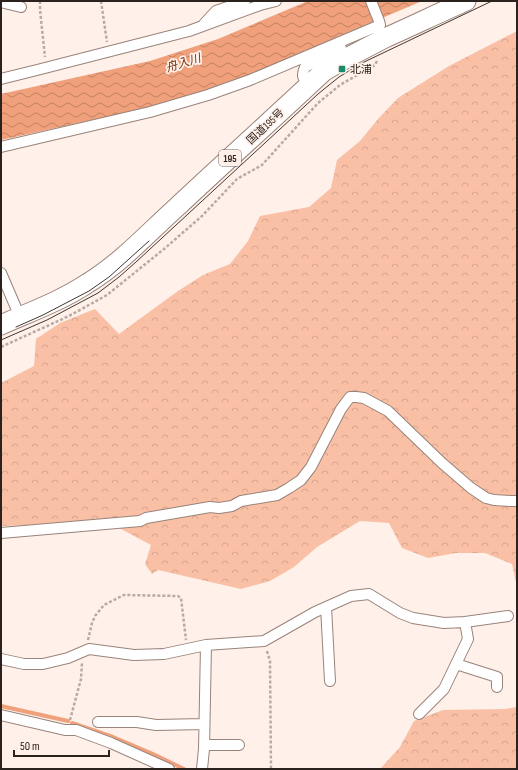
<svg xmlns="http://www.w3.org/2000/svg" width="518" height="770" viewBox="0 0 518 770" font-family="'Sofia Sans Condensed','Noto Sans JP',sans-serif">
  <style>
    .forest { fill: url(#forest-crowns) }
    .water { fill: url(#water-waves) }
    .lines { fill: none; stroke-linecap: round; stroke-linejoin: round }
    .stream { stroke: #f0a07b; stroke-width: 4 }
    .street-casing { stroke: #99837a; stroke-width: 12 }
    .highway-casing { stroke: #99837a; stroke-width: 21 }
    .path { stroke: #b8aba5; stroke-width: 2.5; stroke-dasharray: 3 2; stroke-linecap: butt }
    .street { stroke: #fff; stroke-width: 10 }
    .highway { stroke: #fff; stroke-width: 19 }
    .tram { stroke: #413733; stroke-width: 1 }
    .poi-dot { fill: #178c6d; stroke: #fff0e9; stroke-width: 1.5 }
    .labels { text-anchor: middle; stroke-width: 3.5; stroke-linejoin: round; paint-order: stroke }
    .shield { fill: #fff0e9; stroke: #6b605b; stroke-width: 1 }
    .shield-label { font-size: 10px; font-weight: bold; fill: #2b221e }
    .poi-label { font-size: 11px; fill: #2b221e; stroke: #fff0e9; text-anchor: start }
    .street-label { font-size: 11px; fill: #2b221e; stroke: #fff0e9 }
    .water-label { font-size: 12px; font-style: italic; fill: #793207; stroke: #fff0e9 }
  </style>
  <defs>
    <pattern id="forest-crowns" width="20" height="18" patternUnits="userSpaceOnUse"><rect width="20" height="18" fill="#fac0a6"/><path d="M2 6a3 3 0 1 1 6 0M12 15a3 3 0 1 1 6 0" fill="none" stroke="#d6a58e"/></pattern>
    <pattern id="water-waves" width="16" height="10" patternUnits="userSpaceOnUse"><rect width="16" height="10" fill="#f0a07b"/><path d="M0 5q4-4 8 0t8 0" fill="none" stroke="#c38264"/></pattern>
  </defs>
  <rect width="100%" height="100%" fill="#fff0e9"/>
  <path class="forest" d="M517,31v556l-5,-23 -27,-11h-29l-28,5 -26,-10 -13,-25 -29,-2 -43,26 -23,20 -24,14 -29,8 -83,-19 -6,4 -7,-10 6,-19 -47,-25 -65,5 -38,1v-143l33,-17 2,-27 24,-16 35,-14 24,25 59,-43 25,-16 27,-11 18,-23 12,-25 49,-9 22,-19 6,-28 23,-19 18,-22 20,-21 51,-32z
    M517,707v62h-137l20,-22 14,-26 29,-11 62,-1z"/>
  <path class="water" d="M308,1h114l-190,81 -72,23 -159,35v-46l149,-33 68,-22z"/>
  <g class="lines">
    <path class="stream" d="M1,706l67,15
      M72,723l41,14 40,17 31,15"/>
    <g class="street-casing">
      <path id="street" d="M371,1l8,20 1,4 -2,5h-1
        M1,2l20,5
        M204,24l12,-13 29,-10
        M1,79l36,-9 152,-39 71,-26 16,-4
        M309,86c-6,-8 -8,-10 -4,-19l36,-19
        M1,147l149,-35 58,-17 42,-15 130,-55
        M1,273l19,44
        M1,533l139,-12 6,-3 64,-11 9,1 13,-2 9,-5 36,-6 12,-7 12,-8 10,-13 30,-58 9,-12h6l8,1 24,13 54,52 29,25 15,10 8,2 16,1h7
        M326,607l4,74
        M465,622l43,-6
        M1,659l23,5h19l25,-6 21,-9 45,6 30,-1 42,-9 58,-4 51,-29 36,-16 18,-2 31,19 13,5 31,5 21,-1 3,17 -24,50 -25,25
        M456,664l41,13v10
        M1,715l64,15h11l35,13 58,26
        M98,722h39l19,3 48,-1
        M204,745h35
        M202,769l2,-20 2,-104"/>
    </g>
    <g class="highway-casing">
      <path id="highway" d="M1,325c29,-13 60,-24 87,-42 34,-21 61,-51 90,-77 48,-45 97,-89 145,-134 20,-13 41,-23 62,-34 27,-12 54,-25 81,-37"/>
    </g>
    <path class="path" d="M40,1v9l5,47
      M101,1l6,41
      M1,347l68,-31 38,-21 57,-46 38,-33 35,-37 25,-14 56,-62 22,-18 35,-20 2,-4
      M88,640l4,-17 3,-7 9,-11 20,-10 54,1 3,2 5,42
      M267,651l3,10 1,108
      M70,720l11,-41 1,-16"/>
    <use href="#street" class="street"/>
    <use href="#highway" class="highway"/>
    <path class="tram" d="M16,327l27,-12 46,-24 20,-14 40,-36
      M1,340l46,-20 51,-27 21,-16 17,-15 182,-168 21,-17 23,-14 130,-62"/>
  </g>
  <rect class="poi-dot" x="338" y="65" width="8" height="8" rx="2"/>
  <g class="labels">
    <rect class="shield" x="219" y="150" width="22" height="16" rx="3"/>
    <g class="shield-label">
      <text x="230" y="162">195</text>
    </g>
    <g class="poi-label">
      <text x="350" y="73">北浦</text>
    </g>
    <g class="street-label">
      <text transform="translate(265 126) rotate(-43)" y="4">国道195号</text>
    </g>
    <g class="water-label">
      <text transform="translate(183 63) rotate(-17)" y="4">舟入川</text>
    </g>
  </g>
  <rect width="518" height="770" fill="none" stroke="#2b221e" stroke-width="4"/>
  <path d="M14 750v6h95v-6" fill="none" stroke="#2b221e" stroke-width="2"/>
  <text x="20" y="750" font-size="12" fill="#2b221e" stroke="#fff0e9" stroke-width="3" paint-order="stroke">50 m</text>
</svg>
